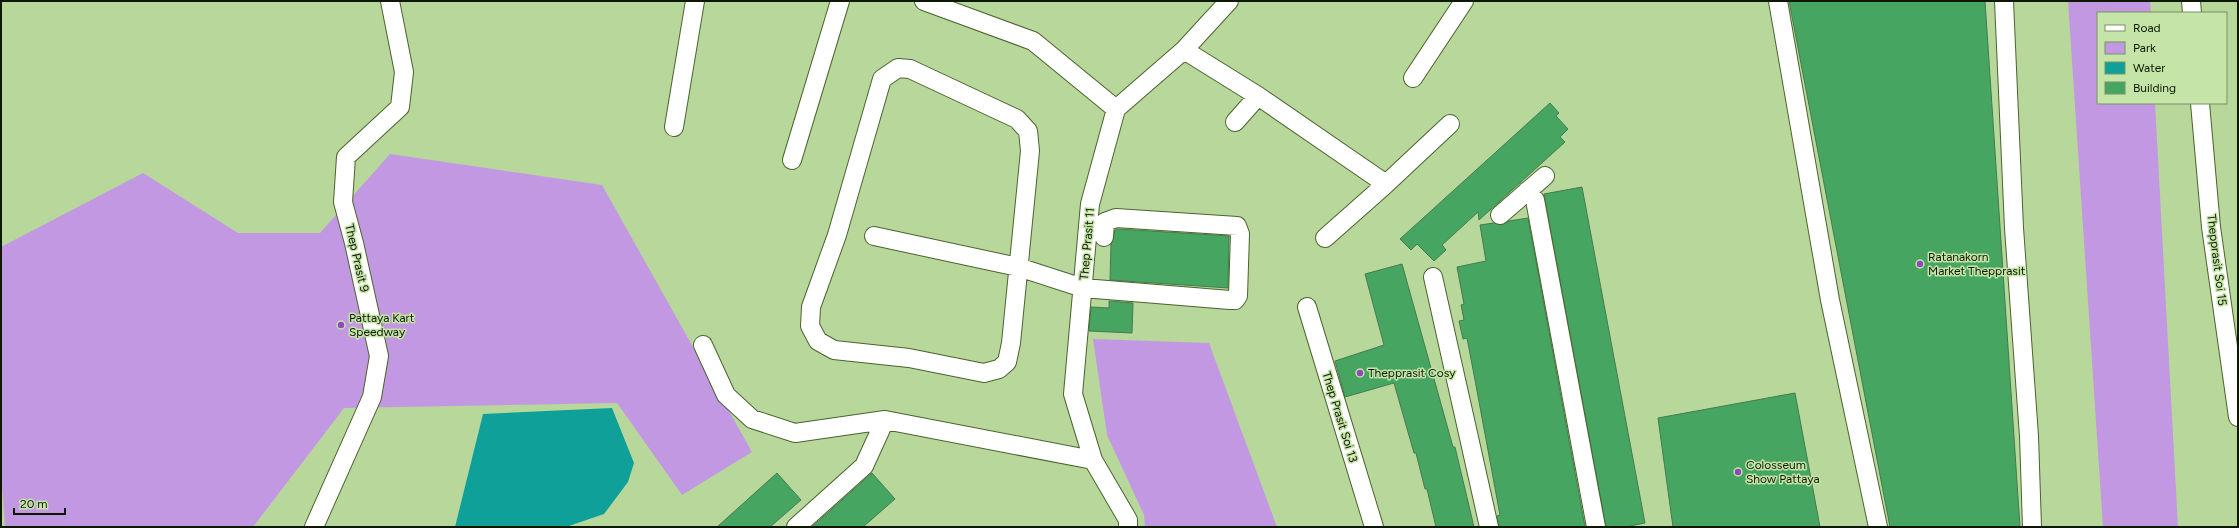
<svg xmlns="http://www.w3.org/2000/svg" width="2239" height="528" viewBox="0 0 2239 528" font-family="Figtree,sans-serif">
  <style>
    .green { fill: #c398e2 }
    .water { fill: #0fa09a }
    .building { fill: #47a562; stroke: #447b51 }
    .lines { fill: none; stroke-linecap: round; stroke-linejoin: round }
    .minor-casing { stroke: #4a642d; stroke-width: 20 }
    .minor { stroke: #fff; stroke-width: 18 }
    .poi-dot { fill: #9049bc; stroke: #c5e4a7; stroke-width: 1.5 }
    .labels { text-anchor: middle; stroke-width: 3; stroke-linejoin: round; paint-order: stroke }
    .street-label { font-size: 12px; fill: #0d1803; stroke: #c5e4a7 }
    .poi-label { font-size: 12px; fill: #0d1803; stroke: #c5e4a7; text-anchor: start }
  </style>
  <rect width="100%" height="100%" fill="#b8d79b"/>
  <path class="green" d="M2068,1h82l1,12h-53v90h57l23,424h-75z
    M390,154l212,31 150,267 -70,43 -65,-92 -273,5 -91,119h-248l-4,-57v-223l142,-74 95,60h82z
    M1093,339l116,4 68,184h-132l-1,-12 -37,-80z"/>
  <path class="water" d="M612,408l22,55 -6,19 -24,32 -38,13h-111l28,-113z"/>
  <path class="building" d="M1789,1h196l35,526h-130z
    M1550,103l9,10 -3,3 12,13 -8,8 5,5 -86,78 -1,-8 -36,33 4,5 -12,11 -17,-17 -6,6 -11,-11z
    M1582,187l63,336 -20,4h-19l-62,-333z
    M1528,218l57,309h-86l-2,-11 3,-1 -25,-135 -8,-42 -4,1 -4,-18 5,-1 -3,-15 3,-1 -7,-37 29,-6 -6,-36 14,-2 8,2 7,-4z
    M1118,229l111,7 -1,52 -118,-8 1,-36 4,-14z
    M1402,264l51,183h2l19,80h-38l-9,-38h-2l-9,-36h-2l-20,-70 -49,14 -10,-36 49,-16 -19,-71z
    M1109,301l24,2 -1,30 -43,-2 2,-24 18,1z
    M1795,393l25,134h-147l-15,-109z
    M777,473l24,27 -31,27h-53z
    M872,473l23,26 -32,28h-51z"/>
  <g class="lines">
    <g class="minor-casing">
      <path id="minor" d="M924,1l109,40 83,68
        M1778,1l52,299 48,227
        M2004,1l10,227 15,208 3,91
        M2191,1l1,12
        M1184,50l74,46 128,88 -61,54
        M898,68l12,1 107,50 11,12 2,20 -19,192 -4,19 -8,7 -15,4 -75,-15 -75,-8 -16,-9 -8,-15 1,-19 26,-72 45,-156z
        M1413,78l51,-77
        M2200,103l11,124 27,190
        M1235,122l23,-26
        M674,127l21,-126
        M792,160l48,-159
        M1386,184l64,-60
        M1527,191l8,9 61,327
        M1500,215l45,-39
        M874,236l144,31 65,21 147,12h5l3,-4 2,-62 -3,-8 -121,-8 -11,4 -1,15
        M1433,277l56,250
        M1307,307l67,220
        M703,345l23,50 26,24 43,14 90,-13 208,40
        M314,527l58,-130 7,-41 -25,-113 -11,-41 3,-45 54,-50 4,-35 -14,-71
        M796,527l68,-61 21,-46
        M1128,527v-7l-35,-60 -20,-66 17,-190 26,-95 68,-59 45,-49"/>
    </g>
    <use href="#minor" class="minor"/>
  </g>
  <g class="poi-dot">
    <circle cx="1920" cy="264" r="4"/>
    <circle cx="341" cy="325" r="4"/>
    <circle cx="1360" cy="373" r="4"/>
    <circle cx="1738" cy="472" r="4"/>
  </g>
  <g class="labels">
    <g class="street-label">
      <text transform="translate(1087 244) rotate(-85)" y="4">Thep Prasit 11</text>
      <text transform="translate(357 258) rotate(77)" y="4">Thep Prasit 9</text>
      <text transform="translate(2217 260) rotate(83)" y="4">Thepprasit Soi 15</text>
      <text transform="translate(1340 417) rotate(73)" y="4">Thep Prasit Soi 13</text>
    </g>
    <g class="poi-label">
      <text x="1928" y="261">Ratanakorn<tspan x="1928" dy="14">Market Thepprasit</tspan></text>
      <text x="349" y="322">Pattaya Kart<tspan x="349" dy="14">Speedway</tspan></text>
      <text x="1368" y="377">Thepprasit Cosy</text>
      <text x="1746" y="469">Colosseum<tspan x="1746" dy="14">Show Pattaya</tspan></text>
    </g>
  </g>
  <rect width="2239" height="528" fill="none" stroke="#0d1803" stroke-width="4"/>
  <rect x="2097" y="12" width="130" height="92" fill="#c5e4a7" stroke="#7b9265"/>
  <rect x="2105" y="25" width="20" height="6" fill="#ffffff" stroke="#7b9265"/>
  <text x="2133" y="32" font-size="12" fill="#0d1803">Road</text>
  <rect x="2105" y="42" width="20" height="12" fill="#c398e2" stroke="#7b9265"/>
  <text x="2133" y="52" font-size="12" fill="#0d1803">Park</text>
  <rect x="2105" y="62" width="20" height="12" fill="#0fa09a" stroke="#7b9265"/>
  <text x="2133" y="72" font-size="12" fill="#0d1803">Water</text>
  <rect x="2105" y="82" width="20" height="12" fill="#47a562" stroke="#7b9265"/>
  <text x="2133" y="92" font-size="12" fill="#0d1803">Building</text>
  <path d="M14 508v6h51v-6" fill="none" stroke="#0d1803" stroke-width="2"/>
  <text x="20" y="508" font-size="12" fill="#0d1803" stroke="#c5e4a7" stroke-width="3" paint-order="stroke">20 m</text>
</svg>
